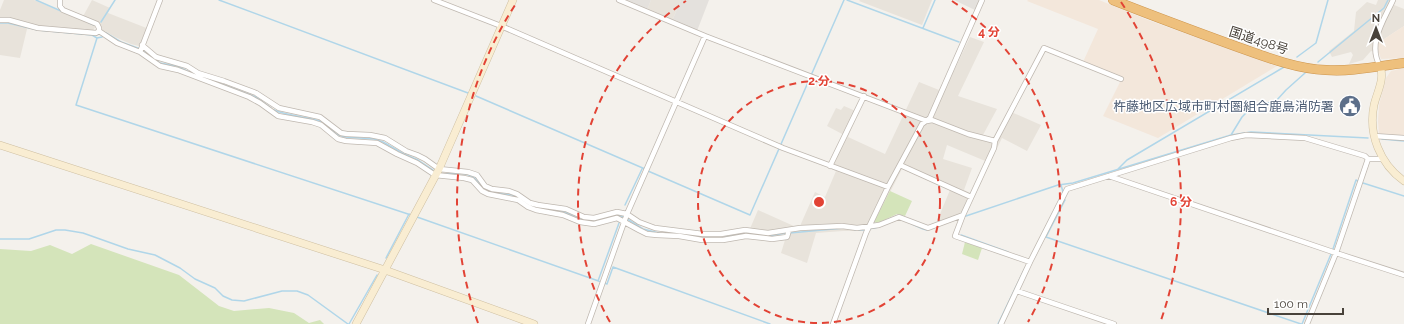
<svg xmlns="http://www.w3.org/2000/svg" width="1404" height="324" viewBox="0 0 1404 324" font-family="Raleway,'Noto Sans JP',sans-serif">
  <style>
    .residential { fill: #e8e3db }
    .commercial { fill: #f3e7db }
    .industrial { fill: #e4e1dd }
    .green { fill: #d4e4ba }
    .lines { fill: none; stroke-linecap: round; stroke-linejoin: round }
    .stream { stroke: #b0d6e9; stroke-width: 1.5 }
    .street-casing { stroke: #bfb8b0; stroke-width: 6 }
    .secondary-casing { stroke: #cebfa1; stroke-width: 8 }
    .highway-casing { stroke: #cd954e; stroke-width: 10 }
    .street { stroke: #fff; stroke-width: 4.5 }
    .secondary { stroke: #f9edd2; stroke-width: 7 }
    .highway { stroke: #eec07d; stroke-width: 9 }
    .ring { fill: none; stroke: #e24335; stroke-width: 2; stroke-dasharray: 7 5 }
    .labels { text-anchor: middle; stroke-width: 3; stroke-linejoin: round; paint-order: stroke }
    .street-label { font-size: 13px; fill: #48423a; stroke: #fff }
    .service-label { font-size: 13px; fill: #4e5e75; stroke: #fff; text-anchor: end }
    .centre { fill: #e24335; stroke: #fff; stroke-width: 2 }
    .ring-label { font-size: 12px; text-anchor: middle; font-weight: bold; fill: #e24335; stroke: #fff; stroke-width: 3; stroke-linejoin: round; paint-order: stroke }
  </style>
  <rect width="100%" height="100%" fill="#f4f1ec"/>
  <path class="residential" d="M4,0h30l47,20 11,-20 18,8 -2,5 41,16 -6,18 -12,-3 -16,-7 -19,-11 -4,6 -54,-5 -9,-3 -2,5 -7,29 -20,-3v-45z
    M651,0h30l-9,21 -25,-11z
    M860,0h72l-10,25 -63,-24z
    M1378,0h18l-2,5 10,4v17l-26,17 1,10 -8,-2 -8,9 -14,4 4,-9 -2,-3 -19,5 -3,-6 25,-20 2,-19 11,-10 9,3z
    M970,37l14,5 -26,54 39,13 -14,26 12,4 14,-28 32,14 -14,26 -25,-13 -12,25 -43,-18 -4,14 29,9 -8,22 11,5 -10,21 -30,10 15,-36 -48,-21 -32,62h-27l-27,2 -9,30 -26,-10 4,-13 -20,1 -19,-3 12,-28 38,17 4,-1 15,-34 10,5 11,-26 -9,-4 17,-32 -17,-9 9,-18 5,2 3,-4 14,6 -10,25 37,17 34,-72 25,10z"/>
  <path class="commercial" d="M1028,0h71l49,20 129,46 -119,72 -55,-22 19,-38 -39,-16 15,-33 -71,-28z
    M1404,26v32l-23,1 -2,-6 -1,-10z
    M1404,68v68l-25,-1 -1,-14 1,-16 7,-27 5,-7z"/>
  <path class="industrial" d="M622,0h29l-4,10z
    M681,0h28l-12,31 -25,-10z
    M954,0h26l-5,10z"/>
  <path class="green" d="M890,191l22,10 -7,15 -8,-2 -19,9 -4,-1z
    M965,242l17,6 -4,12 -16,-6z
    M91,244l88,31 40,31 15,5 35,-3 25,5 15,10 11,-3 4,4h-324v-75l31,2 19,-6 22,9z"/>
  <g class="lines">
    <path class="stream" d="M36,0l25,11
      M219,0l249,93
      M847,0l112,42
      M101,22l14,-22
      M0,23h8l30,7 54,5 5,3 5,-1 1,-1
      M89,23l5,2
      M923,28l12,-28
      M106,33l15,9 22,8 4,5
      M97,38l-21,67 332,109
      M1297,57l19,-14 12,-43
      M155,60l5,3 17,3 14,7
      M1318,62l66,-54 4,-8
      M208,79l48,18 15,11
      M476,96l169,73
      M274,110c16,7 33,6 49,12
      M326,124l10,10 9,3 29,2 9,3 21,12 14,6 15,10
      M1231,135l11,-18 6,-6 7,-5 21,-5 10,-11 19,-17
      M1382,139l22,2
      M1118,169l9,-9 157,-93
      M648,171l102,44 94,-215
      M442,174c9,0 23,-3 31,3 6,4 9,12 16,15 10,3 21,0 30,6
      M1363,183l41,13
      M1061,185l2,7
      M1065,200l-19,37 255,87
      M625,205l17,-36
      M531,206l6,2 25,3 20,9h12l22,-5 8,2 19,12 16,4
      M417,217l190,67 6,-17 157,57
      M963,217l95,-32 15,-2 158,-48 20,-3 117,6
      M912,224l11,5 4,1
      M869,229l10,-2
      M855,230h11
      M790,233l54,-5
      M675,234l47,4 23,-5 23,3 18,-3
      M961,235l47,17
      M0,239h29l27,-9h9l18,3 45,16 27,6 25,13 15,11 20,9 8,8 9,4 12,1 38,-10h15l11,4 40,29
      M1333,249l23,-69 2,1
      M386,258l23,-44 2,1
      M598,281l21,-58
      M349,324l28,-49
      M998,324l27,-56
      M1302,324l29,-70"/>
    <g class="street-casing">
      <path id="street" d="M60,0v6l3,4 34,14 2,4v3
        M434,0l67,26 282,122 105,39
        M619,0l86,36 222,85 5,-1 36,14 27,7
        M0,20h9l29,8 58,5 3,-2 18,12 23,9 20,14 18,4 71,27 11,6 18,13 34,6 9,3 17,14 8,2 31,2 20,11 20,9 18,12 29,3 8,2 10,11 6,3 30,6 10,7 8,3 27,5 17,7 14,2 23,-6 22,12 8,4 10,1 22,1 23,4h21l23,-4 26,3 15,-2 2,-7
        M142,45l14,12 31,9 11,7 26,8 32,12 23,15 41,9 21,16 6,1 23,1 15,3 21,13 11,4 8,4 14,10 29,3 9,3 8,11 7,3 17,2 8,3 13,9 8,2 28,4 18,8 10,1 23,-6 10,2 12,8 16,6 48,6h18l24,-4 23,3 32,-5 42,-2 15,2 22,-3 20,-8 29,11 35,-13
        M140,52l20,-52
        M1380,66c-13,-22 4,-46 13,-66
        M1374,136l30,2
        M900,165l71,32
        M830,166l34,-70
        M1109,176l227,77 68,22
        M1030,262l-75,-26 8,-21 31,-67 1,-7 49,-93 77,31
        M1017,291l97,33
        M588,324l39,-110 78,-178
        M833,324l33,-91 22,-46 34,-63 8,-6 52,-118
        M1001,324l29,-62 37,-73 164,-51 15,-3 59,3 60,18 3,3h15
        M1307,324l29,-71 32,-94"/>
    </g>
    <g class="secondary-casing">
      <path id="secondary" d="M1380,66c5,13 -3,26 -6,39 -6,29 6,59 30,76
        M0,145l385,125 149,54
        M356,324l83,-155 74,-169"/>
    </g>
    <g class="highway-casing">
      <path id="highway" d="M1113,0c40,16 81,31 122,46 28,10 61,23 91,24 26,2 52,-4 78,-7"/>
    </g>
    <use href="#street" class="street"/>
    <use href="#secondary" class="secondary"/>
    <use href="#highway" class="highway"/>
  </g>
  <g class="ring">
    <circle cx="819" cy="202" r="121"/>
    <path d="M610 322A241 241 0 0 1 686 1M952 1A241 241 0 0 1 1028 322"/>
    <path d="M478 323A362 362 0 0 1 517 2M1121 2A362 362 0 0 1 1160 323"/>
  </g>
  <defs>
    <g id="civic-disc" transform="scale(1.15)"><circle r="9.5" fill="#5c6f8a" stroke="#fff"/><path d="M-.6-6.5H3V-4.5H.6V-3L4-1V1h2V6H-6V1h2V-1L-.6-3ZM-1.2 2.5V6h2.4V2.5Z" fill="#fff"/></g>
  </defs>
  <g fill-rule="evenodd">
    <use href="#civic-disc" x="1350" y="106"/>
  </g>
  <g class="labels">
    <g class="street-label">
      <text transform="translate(1259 40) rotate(18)" y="5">国道498号</text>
    </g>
    <g class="service-label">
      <text x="1334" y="111">杵藤地区広域市町村圏組合鹿島消防署</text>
    </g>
  </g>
  <circle cx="819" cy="202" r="6" class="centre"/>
  <g class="ring-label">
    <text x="989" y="36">4 分</text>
    <text x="819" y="85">2 分</text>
    <text x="1181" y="206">6 分</text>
  </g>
  <g transform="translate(1376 28)" stroke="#ffffff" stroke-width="3" paint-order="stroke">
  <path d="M0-3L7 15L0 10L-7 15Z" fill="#48423a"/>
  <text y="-6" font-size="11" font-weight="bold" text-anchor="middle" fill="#48423a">N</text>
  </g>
  <path d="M1268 308v6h75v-6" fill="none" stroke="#48423a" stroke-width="2"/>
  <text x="1274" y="308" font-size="12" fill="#48423a" stroke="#ffffff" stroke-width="3" paint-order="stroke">100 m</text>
</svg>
